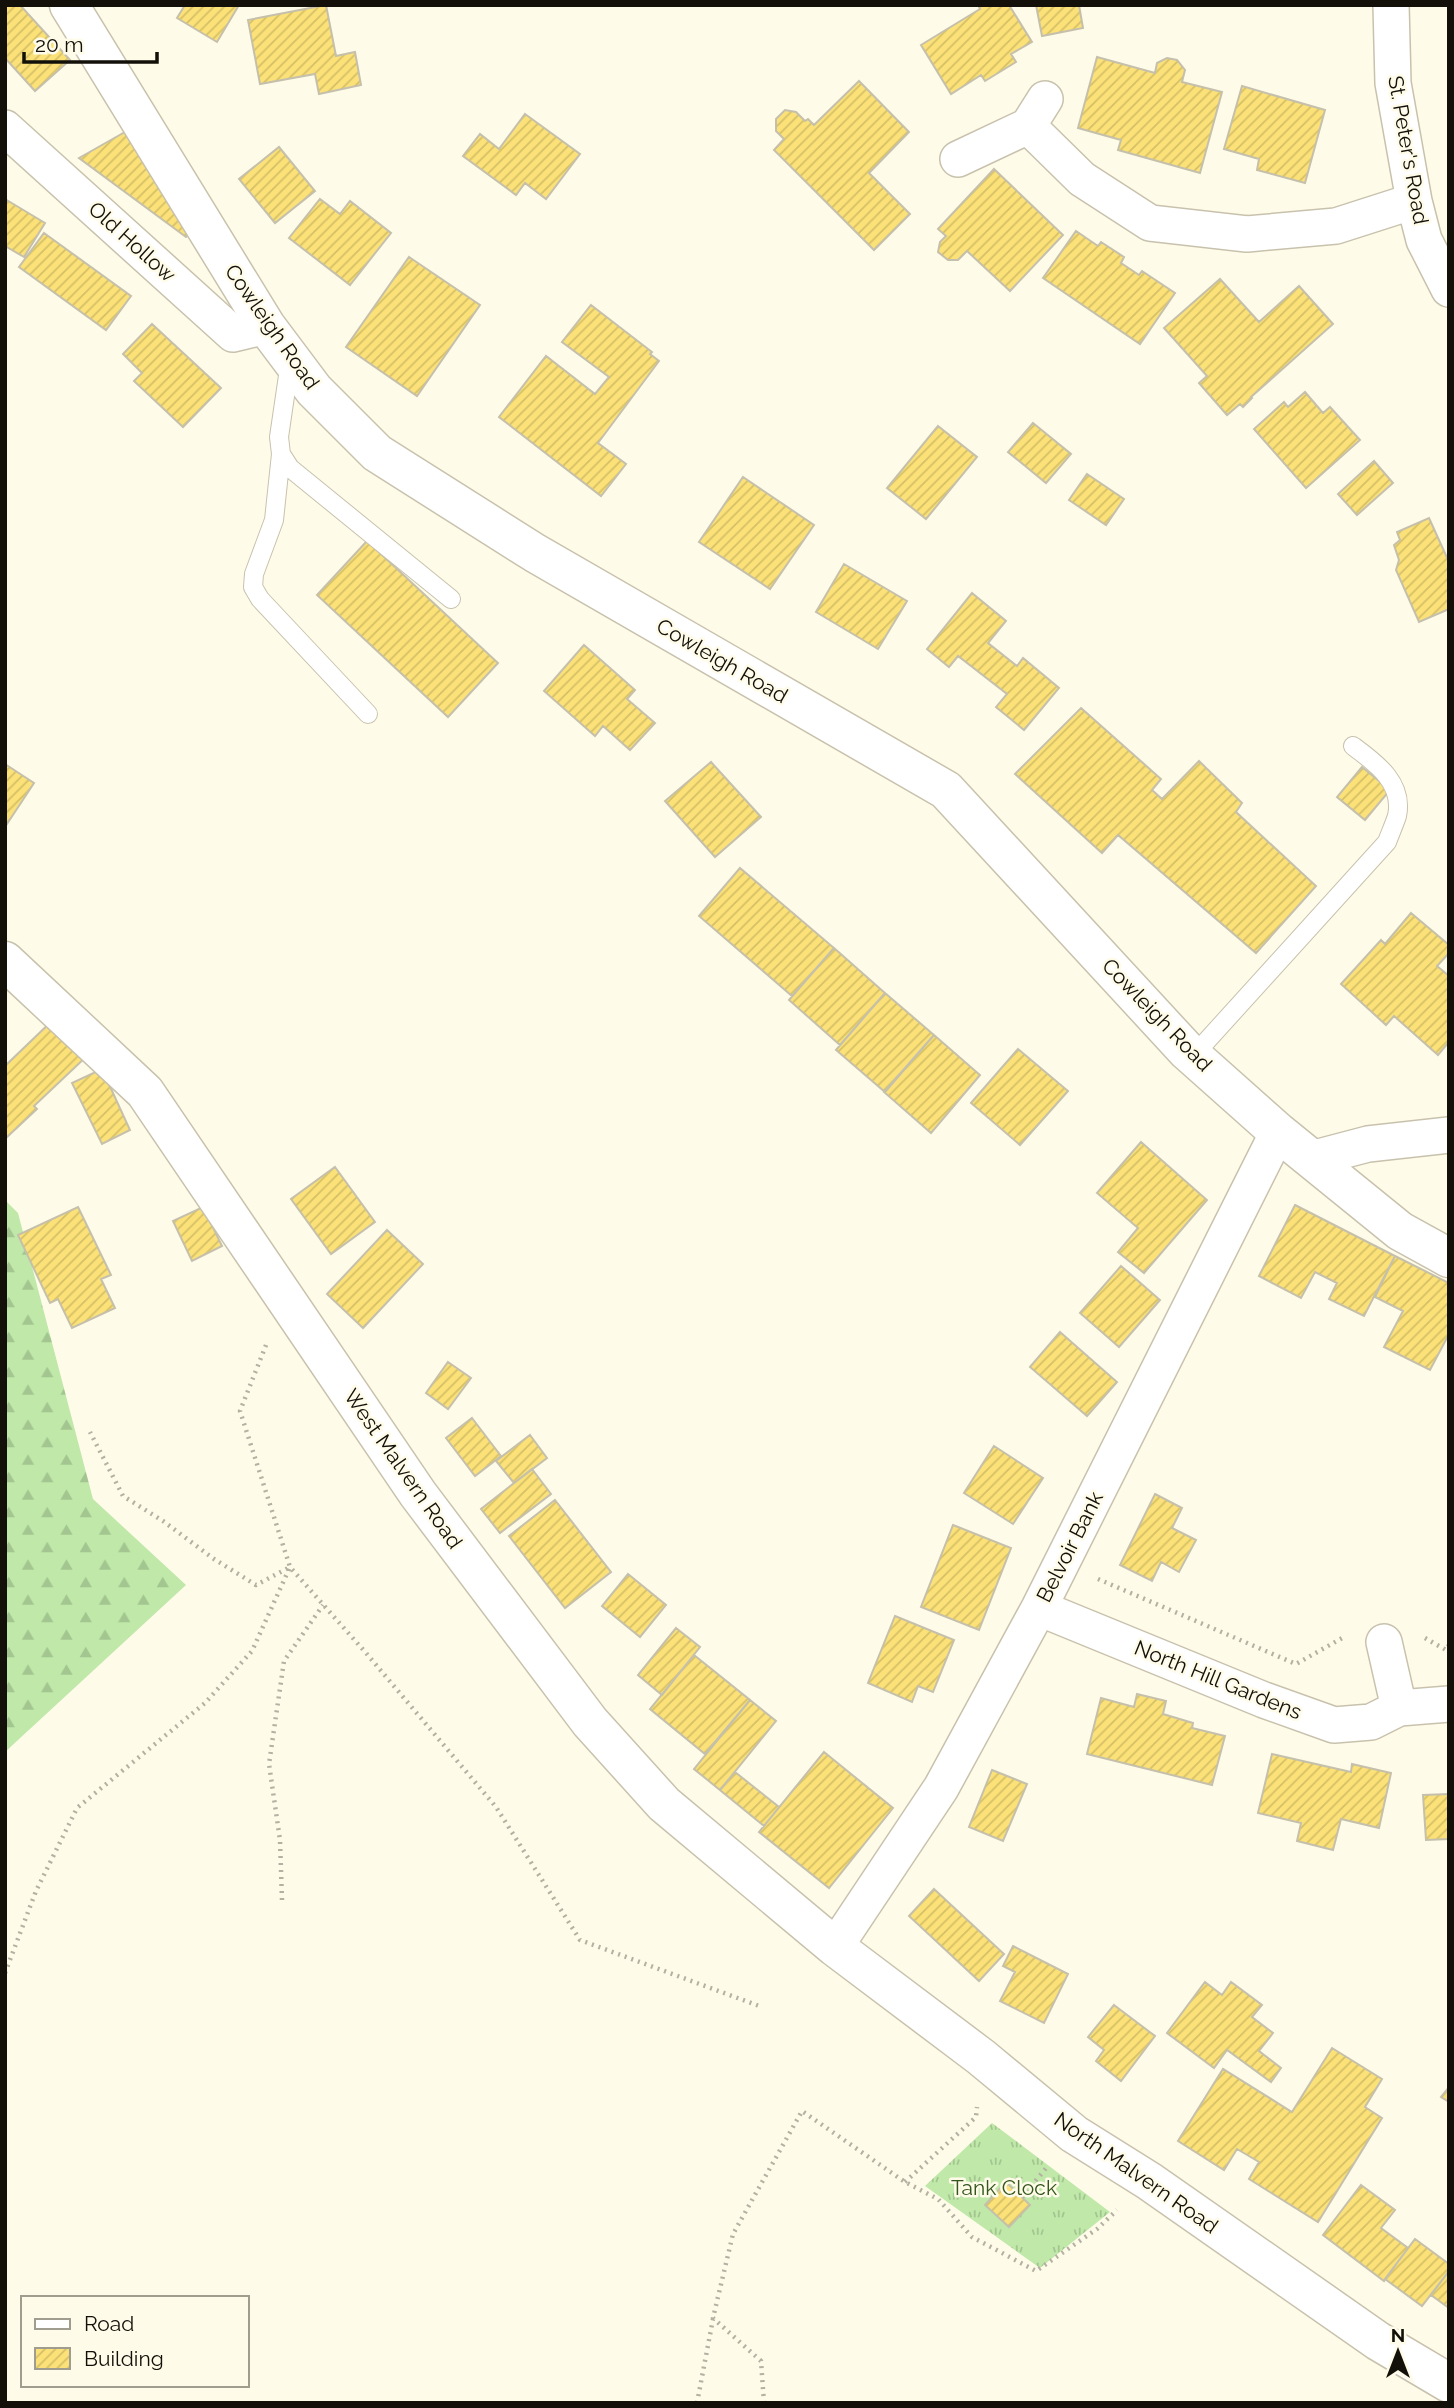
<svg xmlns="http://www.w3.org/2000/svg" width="1454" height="2408" viewBox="0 0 1454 2408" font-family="Raleway,sans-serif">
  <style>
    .grass { fill: url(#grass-tufts) }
    .forest { fill: url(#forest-firs) }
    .building { fill: url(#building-hatch); stroke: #c5c0ab; stroke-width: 2 }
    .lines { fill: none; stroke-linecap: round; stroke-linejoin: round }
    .service-casing { stroke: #c8c2ad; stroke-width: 20 }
    .minor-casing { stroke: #c8c2ad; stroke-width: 38 }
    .secondary-casing { stroke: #c8c2ad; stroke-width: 41 }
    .path { stroke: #b4b0a2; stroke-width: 4.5; stroke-dasharray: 2 5; stroke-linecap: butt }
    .service { stroke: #fff; stroke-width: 18 }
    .minor { stroke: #fff; stroke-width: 35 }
    .secondary { stroke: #fff; stroke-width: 38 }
    .labels { text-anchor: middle; stroke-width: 5; stroke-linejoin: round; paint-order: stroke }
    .street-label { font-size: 21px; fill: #121009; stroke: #fffbe9 }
    .park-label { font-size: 21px; fill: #33561c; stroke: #fffbe9 }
  </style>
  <defs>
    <pattern id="grass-tufts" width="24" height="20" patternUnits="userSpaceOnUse" patternTransform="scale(1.75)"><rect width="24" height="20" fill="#bfe8a9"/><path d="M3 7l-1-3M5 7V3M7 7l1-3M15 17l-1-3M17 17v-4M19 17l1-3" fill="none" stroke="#a3c690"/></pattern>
    <pattern id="forest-firs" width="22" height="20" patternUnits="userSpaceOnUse" patternTransform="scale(1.75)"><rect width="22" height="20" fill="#bfe8a9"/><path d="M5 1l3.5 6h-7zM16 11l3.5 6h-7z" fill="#a3c690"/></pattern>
    <pattern id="building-hatch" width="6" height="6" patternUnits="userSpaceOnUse" patternTransform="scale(1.75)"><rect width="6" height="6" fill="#fbe178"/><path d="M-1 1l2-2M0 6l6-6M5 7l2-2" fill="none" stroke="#d6c066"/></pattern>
  </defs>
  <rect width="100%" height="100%" fill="#fffbe9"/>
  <path class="grass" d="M992,2123l118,89 -70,56 -115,-82z"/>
  <path class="forest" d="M5,1200l13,13 75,286 93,86 -181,167z"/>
  <path class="building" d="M5,5h15l50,55 -35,31 -30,-33z
    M185,5h54l-22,37 -40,-24z
    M326,5l10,51 19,-4 6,33 -42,9 -4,-20 -55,10 -12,-64z
    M978,5h31l23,37 -21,12 5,8 -31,19 -4,-6 -30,19 -30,-49 59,-36z
    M1036,5h43l4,23 -41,8z
    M1097,57l58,16 2,-10 10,-5 10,2 8,10 -3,12 40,10 -22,81 -82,-23 3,-10 -43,-12z
    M859,81l50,51 -40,41 41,41 -36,36 -100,-100 10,-11 -8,-8v-12l9,-9 11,2 9,9 3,-2 6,6z
    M1242,86l83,24 -20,73 -48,-13 2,-11 -35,-10z
    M525,114l55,40 -34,45 -21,-16 -9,12 -53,-39 17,-22 19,15z
    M132,128l62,101 -8,8 -107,-79z
    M279,147l36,44 -40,32 -36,-44z
    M994,169l69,66 -53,56 -43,-40 -9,9h-10l-10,-8 2,-10 6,-6 -8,-7z
    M5,199l40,24 -21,34 -19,-11z
    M320,199l20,15 10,-13 41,32 -41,52 -61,-47z
    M1076,231l22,15 3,-4 23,15 -3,6 18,12 3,-4 33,22 -35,51 -97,-66z
    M44,233l87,63 -25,34 -87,-63z
    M409,257l71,48 -63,91 -71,-49z
    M1220,279l39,43 40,-36 34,38 -82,73 1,1 -9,9 -3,-3 -13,11 -28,-32 8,-7 -43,-48z
    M591,305l61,47 -2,2 9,7 -61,82 28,21 -25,32 -102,-79 47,-61 49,38 14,-17 -47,-35z
    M152,324l69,64 -38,39 -49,-46 8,-8 -19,-19z
    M1305,392l18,21 7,-6 30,33 -54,48 -52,-59 30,-27 4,5z
    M1033,423l38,31 -25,29 -38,-31z
    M938,426l39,31 -51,62 -39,-31z
    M1374,461l19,22 -36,32 -19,-21z
    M1087,474l37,25 -18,26 -37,-25z
    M743,477l71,48 -44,64 -71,-47z
    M1429,518l20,44v47l-30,13 -23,-52 3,-10 -5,-15 6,-5 -3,-8z
    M367,541l131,122 -50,54 -131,-122z
    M844,564l63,37 -29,48 -62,-37z
    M972,593l34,28 -18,22 29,23 6,-8 36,30 -35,42 -28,-23 11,-13 -49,-38 -9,11 -22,-18z
    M584,645l51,45 -8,9 28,24 -25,27 -27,-24 -8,10 -51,-45z
    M1081,708l80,71 -9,11 10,9 37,-38 43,42 -6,9 80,74 -60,67 -138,-118 -16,18 -87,-79z
    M711,762l50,55 -46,40 -50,-56z
    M5,764l29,19 -29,44z
    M1362,767l28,23 -25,30 -28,-23z
    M740,868l94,80 -42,48 -93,-80z
    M1411,913l38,32v8l-12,13 12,10v66l-11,13 -44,-39 -8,9 -45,-41 40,-44 4,4z
    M834,948l51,45 -45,52 -51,-45z
    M885,993l49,42 -49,57 -49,-42z
    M54,1019l34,36 -54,51 3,3 -32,30v-76l2,1z
    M934,1035l46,40 -49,58 -47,-41z
    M1018,1049l50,42 -48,54 -49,-42z
    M102,1069l28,61 -28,14 -30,-61z
    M1141,1142l66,58 -63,73 -26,-21 20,-24 -41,-35z
    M335,1167l40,55 -44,32 -40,-55z
    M1295,1205l100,51 -31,60 -35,-17 8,-16 -22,-11 -14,26 -42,-22z
    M78,1207l33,68 -10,4 14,29 -43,20 -14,-29 -8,4 -32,-68z
    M203,1207l19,39 -30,15 -19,-40z
    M387,1230l36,34 -60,64 -36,-34z
    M1395,1256l54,27v51l-19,36 -46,-23 19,-36 -28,-14z
    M1121,1266l39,34 -41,47 -39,-34z
    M1060,1332l57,50 -30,34 -57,-49z
    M448,1362l23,16 -23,31 -22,-16z
    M472,1418l29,38 -26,20 -29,-38z
    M530,1435l17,23 -33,25 -18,-22z
    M994,1446l49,32 -30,46 -49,-31z
    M532,1469l19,25 -51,39 -19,-24z
    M1155,1494l27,14 -10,20 24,12 -17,32 -18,-10 -9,19 -32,-16z
    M555,1500l56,72 -46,36 -56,-72z
    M953,1525l58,23 -32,82 -58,-23z
    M628,1574l38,31 -26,32 -38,-31z
    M895,1616l59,24 -21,52 -15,-6 -6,16 -44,-19z
    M676,1628l24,19 -38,48 -24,-20z
    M694,1655l56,45 -45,54 -55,-45z
    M1137,1694l29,7 -3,13 30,9 -1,5 33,8 -13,49 -125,-31 14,-56 33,9z
    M750,1700l26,21 -56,69 -26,-21z
    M824,1752l69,56 -64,80 -70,-56z
    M1272,1754l79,18 1,-8 39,9 -12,55 -38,-9 -8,31 -36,-9 4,-18 -43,-10z
    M992,1770l35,14 -24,57 -34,-14z
    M735,1772l44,35 -15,19 -44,-36z
    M1449,1794v45l-23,1 -3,-45z
    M934,1889l70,65 -25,27 -70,-65z
    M1013,1946l55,28 -24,49 -44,-22 15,-29 -12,-6z
    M1205,1982l17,13 9,-13 31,23 -10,12 21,16 -14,18 22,17 -10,14 -44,-32 -13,18 -47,-35z
    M1114,2005l41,31 -34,45 -25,-20 8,-11 -16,-13z
    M1332,2048l50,31 -17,28 17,11 -64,104 -69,-43 10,-17 -22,-13 -13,21 -46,-29 45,-72 69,43z
    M1449,2087v15l-8,-5z
    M1006,2182l24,23 -21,22 -24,-22z
    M1361,2185l34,25 -14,18 27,20 -24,33 -61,-46z
    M1415,2239l34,25v7l-27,35 -37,-27z
    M1449,2271v37l-18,-13z"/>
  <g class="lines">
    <g class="service-casing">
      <path id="service" d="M290,362l-11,75 2,17 9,14 161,131
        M281,454l-7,66 -20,54 -1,13 7,12 108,115
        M1193,1056l194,-214c3,-8 7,-17 10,-26 7,-33 -21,-53 -44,-70"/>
    </g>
    <g class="minor-casing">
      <path id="minor" d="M1391,5l2,78 21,118 10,39 25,49
        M1045,99l-17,27 54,53 68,44 97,11 89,-8 78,-25
        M5,128l228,206 33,-8
        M958,159l70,-33
        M1311,1159l57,-15 81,-9
        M1039,1608l225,92 70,25 37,-3 28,-14 50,-4
        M1384,1642l15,66
        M835,1947l106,-159 98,-180 239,-476"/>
    </g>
    <g class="secondary-casing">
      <path id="secondary" d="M69,5l197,321 48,64 63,63 158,100 411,237 241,261 91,81 122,99 49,27
        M5,961l140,131 273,402 172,228 74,82 171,143 146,110 93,77 75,47 229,160 71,42"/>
    </g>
    <path class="path" d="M266,1345l-26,66 50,156 76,86 130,154 84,133 182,67
      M1098,1579l198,85 48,-27
      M1425,1638l21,12 3,-5
      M282,1900l-2,-60 -11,-76 15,-103 39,-56
      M5,1973l31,-82 41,-83 128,-105 47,-52 38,-84 -34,18 -42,-26 -51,-38 -40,-25 -33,-64
      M905,2182l71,-65 1,-10
      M1022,2197l25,-30
      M697,2403l16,-84
      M764,2403l-3,-42 -48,-43 20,-84 69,-123 103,71 33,17 34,38 64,34 61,-42 20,-19"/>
    <use href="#service" class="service"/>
    <use href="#minor" class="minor"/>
    <use href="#secondary" class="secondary"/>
  </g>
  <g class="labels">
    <g class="street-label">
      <text transform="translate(1408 150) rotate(80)" y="7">St. Peter's Road</text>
      <text transform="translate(132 242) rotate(42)" y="7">Old Hollow</text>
      <text transform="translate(272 327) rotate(55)" y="7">Cowleigh Road</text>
      <text transform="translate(722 661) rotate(30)" y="7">Cowleigh Road</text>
      <text transform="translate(1157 1015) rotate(46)" y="7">Cowleigh Road</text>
      <text transform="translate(403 1469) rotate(55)" y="7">West Malvern Road</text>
      <text transform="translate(1070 1547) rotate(-63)" y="7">Belvoir Bank</text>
      <text transform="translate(1218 1680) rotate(22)" y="7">North Hill Gardens</text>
      <text transform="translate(1136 2173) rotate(35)" y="7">North Malvern Road</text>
    </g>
    <g class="park-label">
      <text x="1004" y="2195">Tank Clock</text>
    </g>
  </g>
  <rect width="1454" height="2408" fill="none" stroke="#121009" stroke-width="14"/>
  <rect x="21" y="2296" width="228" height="91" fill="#fffbe9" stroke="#a09d8f" stroke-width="2"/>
  <rect x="35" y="2319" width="35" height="10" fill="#ffffff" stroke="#a09d8f" stroke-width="2"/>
  <text x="84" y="2331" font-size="21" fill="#121009">Road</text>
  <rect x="35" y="2348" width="35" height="21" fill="url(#building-hatch)" stroke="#a09d8f" stroke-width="2"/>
  <text x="84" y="2366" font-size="21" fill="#121009">Building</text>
  <g transform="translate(1398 2352)" stroke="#fffbe9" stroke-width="5" paint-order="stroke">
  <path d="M0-5L12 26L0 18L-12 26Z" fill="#121009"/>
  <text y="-10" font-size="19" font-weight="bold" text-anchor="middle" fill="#121009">N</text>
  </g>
  <path d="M24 52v10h133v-10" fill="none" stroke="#121009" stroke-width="3.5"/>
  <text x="35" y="52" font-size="21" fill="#121009" stroke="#fffbe9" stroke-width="5" paint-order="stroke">20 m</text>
</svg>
